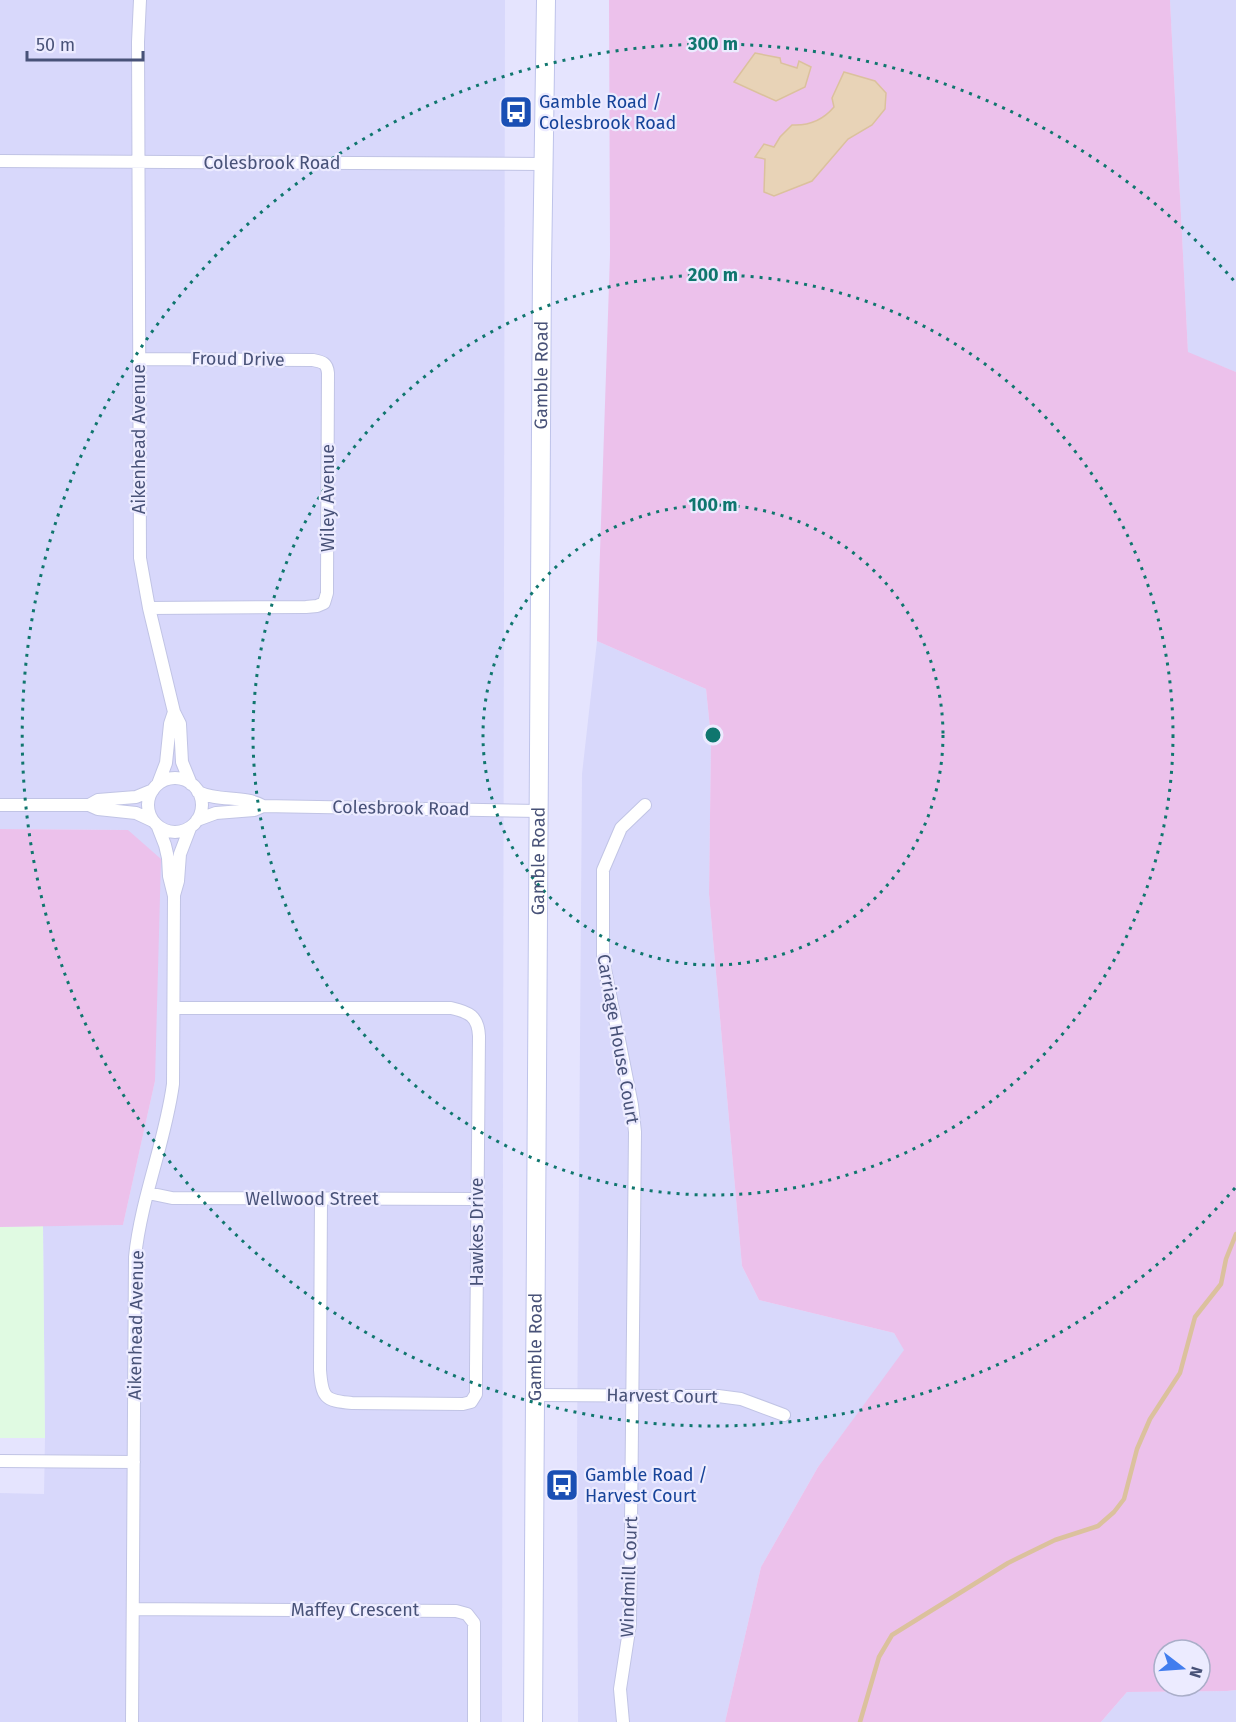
<svg xmlns="http://www.w3.org/2000/svg" width="1236" height="1722" viewBox="0 0 1236 1722" font-family="'Fira Sans',sans-serif">
  <style>
    .residential { fill: #d8d8fb }
    .education { fill: #e0fae2 }
    .green { fill: #ecc1eb; fill-rule: evenodd }
    .water { fill: #e8d3b7; stroke: #dbc19d; stroke-width: 1.5 }
    .lines { fill: none; stroke-linecap: round; stroke-linejoin: round }
    .stream { stroke: #dbc19d; stroke-width: 4.5 }
    .minor-casing { stroke: #c1c4e5; stroke-width: 14 }
    .secondary-casing { stroke: #bec3ea; stroke-width: 20 }
    .minor { stroke: #fff; stroke-width: 12 }
    .secondary { stroke: #fff; stroke-width: 18 }
    .ring { fill: none; stroke: #0f766e; stroke-width: 3; stroke-dasharray: 3 6 }
    .labels { text-anchor: middle; stroke-width: 4.5; stroke-linejoin: round; paint-order: stroke }
    .transit-label { font-size: 18px; fill: #164399; stroke: #ecebff; text-anchor: start }
    .street-label { font-size: 18px; fill: #485278; stroke: #ecebff }
    .centre { fill: #0f766e; stroke: #ecebff; stroke-width: 3 }
    .ring-label { font-size: 18px; text-anchor: middle; font-weight: bold; fill: #0f766e; stroke: #ecebff; stroke-width: 4.5; stroke-linejoin: round; paint-order: stroke }
  </style>
  <rect width="100%" height="100%" fill="#e5e4fe"/>
  <path class="residential" d="M0,0h505l-3,1722h-502v-229l44,1 1,-56 -2,-212 80,-1 32,-144 -27,-251 -128,-1z
    M1170,0h66v372l-48,-19z
    M597,641l109,48 5,49 -2,156 33,372 17,34 135,33 11,17 -87,117 -57,100 -36,155h-147l-1,-274 5,-674z
    M1236,1690v32h-135l26,-30 100,-1z"/>
  <path class="education" d="M43,1226l2,212h-45v-211z"/>
  <path class="green" d="M609,0h561l18,352 48,20v1318l-9,1 -100,1 -26,30h-376l36,-155 57,-100 86,-117 -10,-17 -135,-33 -17,-34 -33,-372 2,-156 -5,-49 -109,-48 13,-386zM1164,1650h36v36h-36z
    M0,829l128,1 33,29 -6,222 -32,144 -123,2z"/>
  <path class="water" d="M755,53l25,5 1,5 16,5 2,-7 12,6 -6,20 -29,14 -42,-19z
    M844,72l31,9 11,12 -1,16 -13,16 -24,14 -36,42 -38,15 -10,-4 1,-33 -10,-2 9,-13 10,3 6,-10 12,-12c18,1 31,-5 42,-18l-2,-9z"/>
  <g class="lines">
    <path class="stream" d="M860,1722l19,-65 13,-22 116,-72 47,-23 43,-14 16,-14 10,-13 13,-50 13,-30 30,-46 15,-56 26,-33 5,-25 10,-25"/>
    <g class="minor-casing">
      <path id="minor" d="M140,0l-2,42 2,516 9,50 25,104 6,12 2,38 9,22
        M0,161l543,3
        M139,359l174,1c10,2 14,3 15,13l-1,210v10l-3,10 -7,3 -11,1 -157,1
        M148 805a27 27 0 1 1 54 0a27 27 0 1 1-54 0Z
        M158,784l8,-21 4,-39 4,-12
        M198,792c21,10 46,3 65,14
        M0,805h89l9,4 38,4 17,8
        M89,805l9,-5 38,-3 17,-7
        M197,820l19,-7 38,-3 9,-4 276,5
        M174,895l4,-14 2,-27 10,-26
        M174,1008h277c18,4 27,8 28,28l-3,334v24l-5,8 -8,2 -111,-1c-28,-2 -30,-6 -32,-33l1,-171
        M148,1193l24,5 305,1
        M536,1395l182,1 23,3 43,16
        M0,1461l134,1
        M133,1609l323,2 11,3 7,9v99
        M132,1722l3,-465c6,-59 30,-114 38,-173l1,-188 -5,-20 -1,-18 -3,-13 -7,-18
        M623,1722l-3,-33 10,-65 5,-492 -3,-27 -29,-146v-89l18,-42 24,-23"/>
    </g>
    <g class="secondary-casing">
      <g id="secondary">
        <path id="s1" d="M533,1722l9,-1453 4,-269"/>
      </g>
    </g>
    <use href="#minor" class="minor"/>
    <use href="#secondary" class="secondary"/>
  </g>
  <g class="ring">
    <circle cx="713" cy="735" r="230"/>
    <circle cx="713" cy="735" r="460"/>
    <path d="M1235 1188A691 691 0 1 1 1235 282"/>
  </g>
  <defs>
    <g id="bus-square" transform="scale(1.725)"><rect x="-9" y="-9" width="18" height="18" rx="4" fill="#1a4fb4" stroke="#ecebff"/><path d="M-5-6H5V4H4V6H2V4H-2V6H-4V4H-5ZM-3.5-4V0h7V-4ZM-3.5 1.2v1.5H-2V1.2ZM2 1.2v1.5H3.5V1.2Z" fill="#fff"/></g>
  </defs>
  <g fill-rule="evenodd">
    <use href="#bus-square" x="516" y="112"/>
    <use href="#bus-square" x="562" y="1485"/>
  </g>
  <g class="labels">
    <g class="transit-label">
      <text x="539" y="108">Gamble Road /<tspan x="539" dy="21">Colesbrook Road</tspan></text>
      <text x="585" y="1481">Gamble Road /<tspan x="585" dy="21">Harvest Court</tspan></text>
    </g>
    <g class="street-label">
      <text x="272" y="169">Colesbrook Road</text>
      <text transform="translate(238 359) rotate(1)" y="6">Froud Drive</text>
      <text dy="6" stroke="none"><textPath href="#s1" startOffset="1347">Gamble Road</textPath></text>
      <text transform="translate(139 439) rotate(-90)" y="6">Aikenhead Avenue</text>
      <text transform="translate(328 498) rotate(-90)" y="6">Wiley Avenue</text>
      <text transform="translate(401 808) rotate(1)" y="6">Colesbrook Road</text>
      <text dy="6" stroke="none"><textPath href="#s1" startOffset="861">Gamble Road</textPath></text>
      <text transform="translate(618 1039) rotate(80)" y="6">Carriage House Court</text>
      <text x="312" y="1205">Wellwood Street</text>
      <text transform="translate(477 1232) rotate(-90)" y="6">Hawkes Drive</text>
      <text transform="translate(136 1325) rotate(-89)" y="6">Aikenhead Avenue</text>
      <text dy="6" stroke="none"><textPath href="#s1" startOffset="375">Gamble Road</textPath></text>
      <text transform="translate(662 1396) rotate(1)" y="6">Harvest Court</text>
      <text transform="translate(629 1577) rotate(-88)" y="6">Windmill Court</text>
      <text x="355" y="1616">Maffey Crescent</text>
    </g>
  </g>
  <circle cx="713" cy="735" r="9" class="centre"/>
  <g class="ring-label">
    <text x="713" y="50">300 m</text>
    <text x="713" y="281">200 m</text>
    <text x="713" y="511">100 m</text>
  </g>
  <g transform="translate(1182 1668) rotate(107)"><circle r="28" fill="#ecebff" stroke="#aaaec9" stroke-width="1.5"/>
  <path d="M0-4.5L10 22L0 15L-10 22Z" fill="#427dee"/>
  <text y="-9" font-size="16" font-weight="bold" text-anchor="middle" fill="#485278">N</text>
  </g>
  <path d="M27 51v9h116v-9" fill="none" stroke="#485278" stroke-width="3"/>
  <text x="36" y="51" font-size="18" fill="#485278" stroke="#ecebff" stroke-width="4.5" paint-order="stroke">50 m</text>
</svg>
